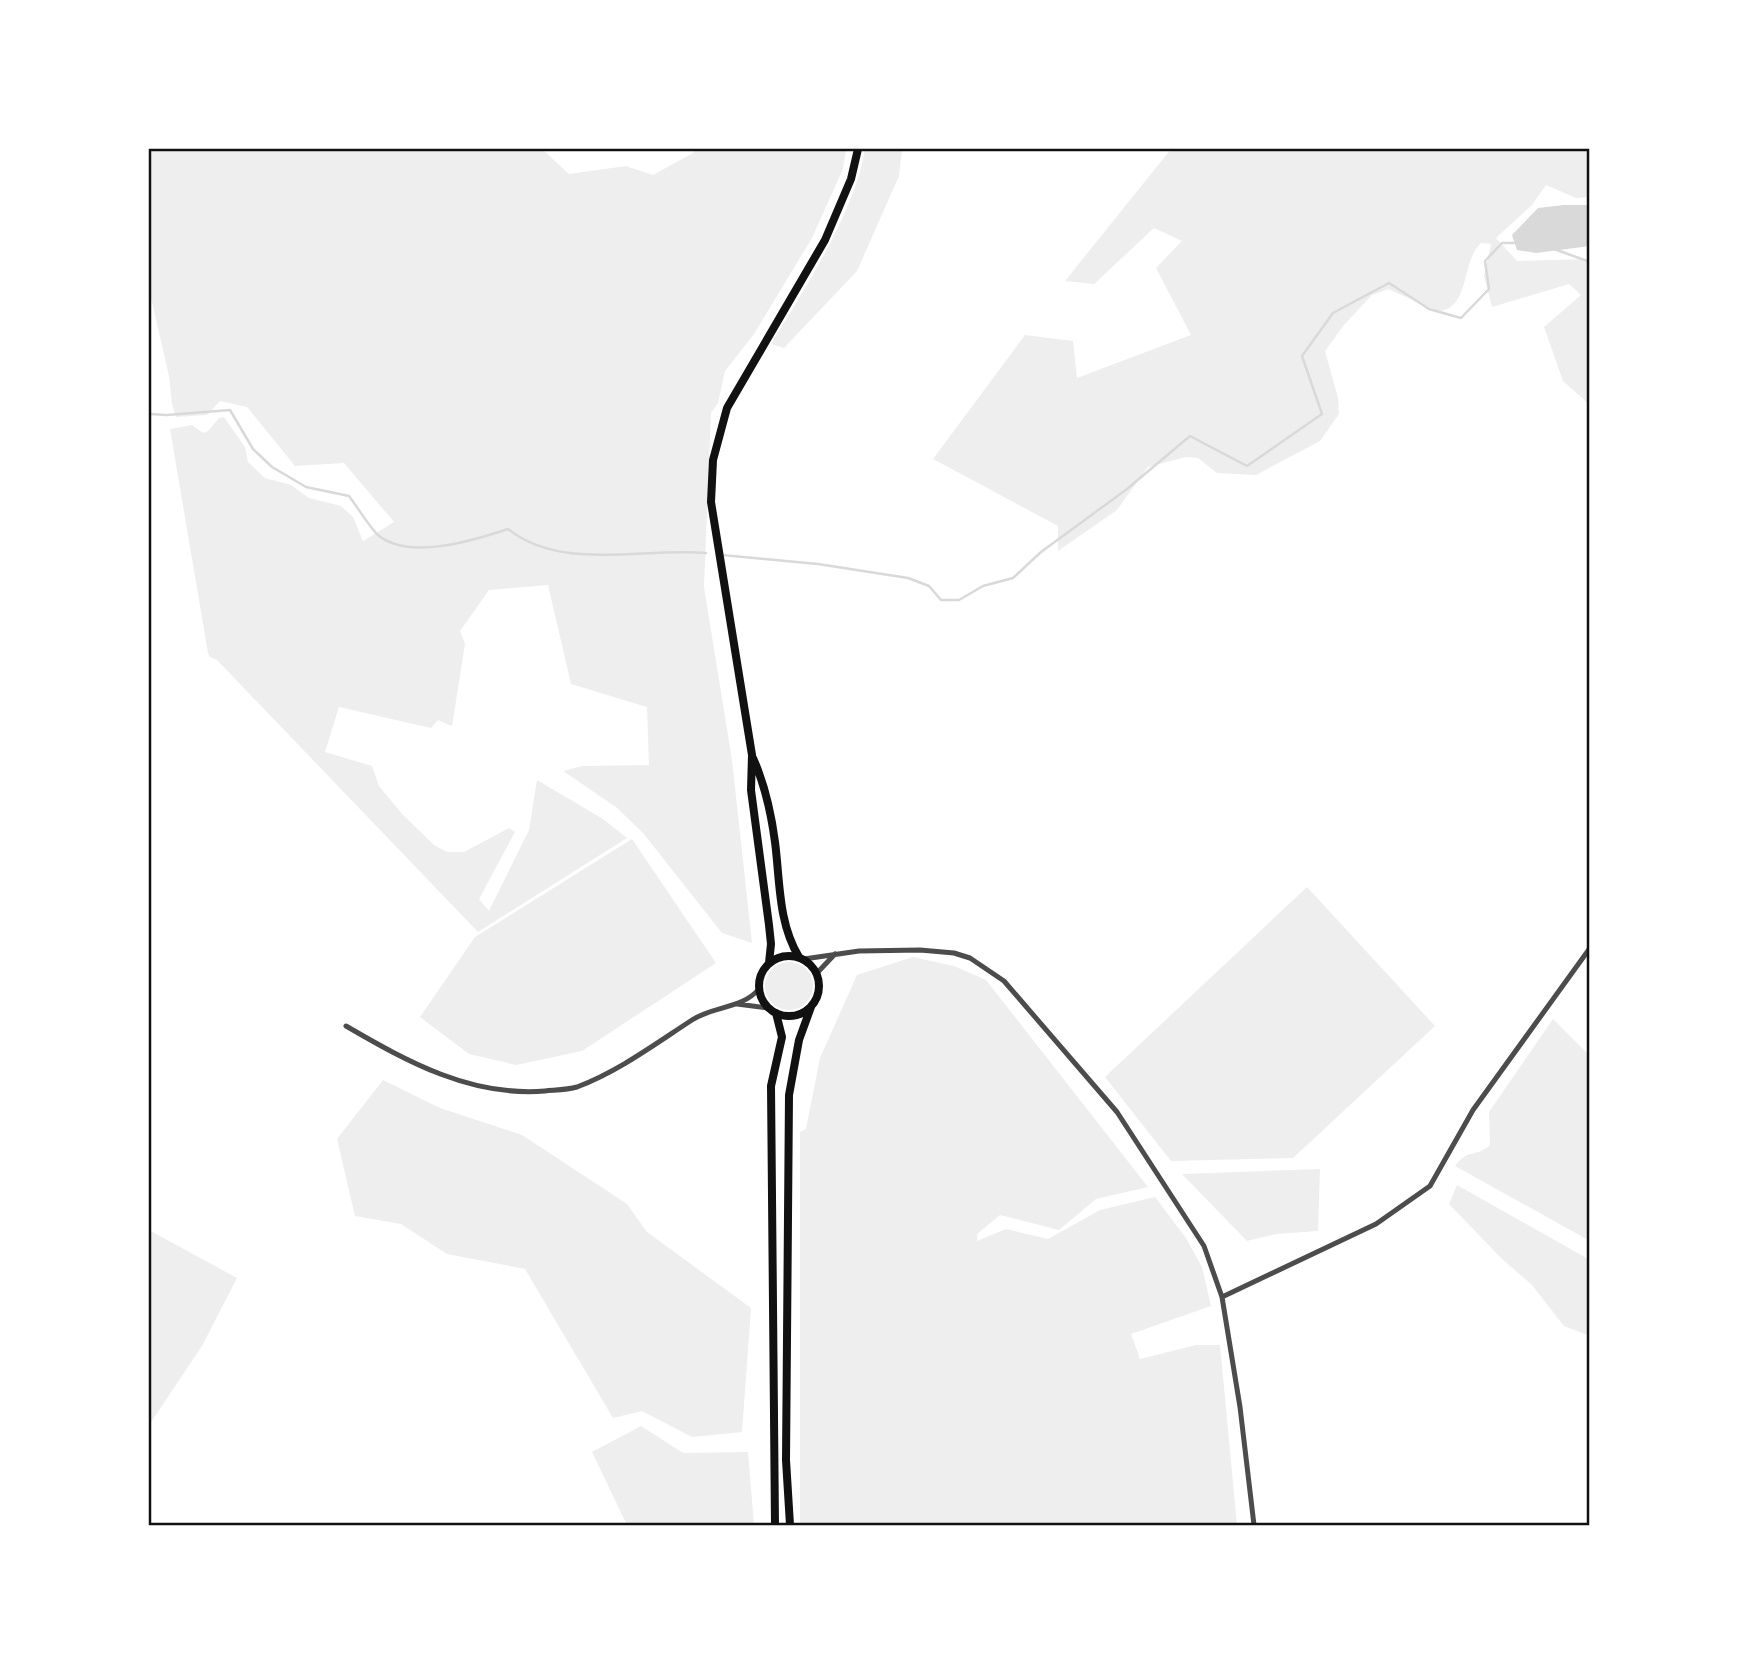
<svg xmlns="http://www.w3.org/2000/svg" width="1739" height="1674" viewBox="0 0 1739 1674" font-family="'Asap Condensed',sans-serif">
  <style>
    .green { fill: #eee }
    .water { fill: #d9d9d9 }
    .lines { fill: none; stroke-linecap: round; stroke-linejoin: round }
    .stream { stroke: #d9d9d9; stroke-width: 2.5 }
    .minor { stroke: #4c4c4c; stroke-width: 5 }
    .primary { stroke: #111; stroke-width: 8 }
    .neatline { fill: none; stroke: #111; stroke-width: 2.5 }
  </style>
  <rect width="100%" height="100%" fill="#fff"/>
  <path class="green" d="M149,149h393l27,25 57,-8 27,9 40,-22 2,-4h151l-3,20 -31,69 -58,96 -29,37 -7,32 -7,10 -7,174 28,173 20,183 -30,-10 -79,-100 -27,-26 -53,-36 19,-5 67,-1 -2,-58 -76,-23 -23,-99 -59,5 -29,41 5,13 -13,82 -14,-6 -7,8 -92,-21 -14,45 47,14 7,20 24,29 31,30 13,7h17l45,-24 6,4 -36,67 10,12 40,-81 8,-50 66,39 24,19 -149,94 -261,-272 -7,-3 -2,-4 -38,-224 22,-4 11,8 5,-2 11,-13 5,-1 21,30 3,15 17,16 26,7 18,13 32,8 12,11 10,24 31,-19 -50,-59 -49,3 -48,-59 -27,-6 -13,14 -31,2 -4,-13 -3,-28 -20,-87z
    M865,149h37l-3,27 -42,95 -73,77 -13,-4c33,-54 84,-132 94,-195z
    M1171,149h419v48l-14,1 -30,-13 -14,20 -36,33 21,23 73,-2v146l-27,-24 -19,-54 37,-32 -12,-11 -77,23 -8,-31 7,-32 -10,-1c-20,18 -11,67 -43,68l-50,-22 -16,6 -28,30 -19,26 13,47 1,16 -19,27 -64,34 -39,-2 -19,-15 -12,-1 -38,10 -31,43 -59,41v-25l-125,-67 92,-124 48,6 4,37 114,-43 -35,-67 26,-27 -28,-13 -60,56 -29,-3z
    M632,839l84,124 -134,88 -66,14 -47,-11 -49,-37 55,-80z
    M1307,887l128,139 -142,132 -122,3 -66,-84z
    M913,957l41,9 32,14 162,207 -52,12 -37,31 -59,-15 -23,19v7l29,-12 42,10 52,-29 55,-13 31,41 16,29 9,39 -80,28 9,25 56,-14h24l17,180h-437v-393l6,-3 14,-71 37,-83z
    M765 986a24 24 0 1 1 48 0a24 24 0 1 1-48 0Z
    M1553,1019l37,37v185l-135,-75c13,-18 21,-8 35,-21l-1,-33z
    M383,1080l57,28 82,27 105,69 20,28 104,76 -9,124 -50,5 -50,-26 -29,7 -88,-149 -78,-15 -46,-30 -46,-8 -18,-77z
    M1320,1169l-2,62 -42,3 -29,7 -65,-67z
    M1457,1185l133,75v76l-26,-10 -32,-41 -31,-27 -52,-54z
    M149,1230l88,48 -35,68 -53,79z
    M641,1426l42,27 65,-1 6,73h-127l-35,-73z"/>
  <path class="water" d="M1564,205h26v41l-54,7 -19,-3 -5,-15 26,-27z"/>
  <g class="lines">
    <path class="stream" d="M1554,249l36,13
      M149,414l18,1 63,-5 23,39 19,18 34,20 43,9c7,9 21,32 29,39 31,26 97,5 130,-6 54,43 135,18 198,24
      M722,555l96,9 90,14 21,8 12,14h18l24,-14 30,-8 28,-26 86,-63 63,-53 57,30 75,-52 -20,-58 31,-43 56,-30 40,26 32,9 28,-29 -4,-28 17,-18h15"/>
    <path class="minor" d="M804,959l55,-8 61,-1 34,3 16,5 34,23 113,131 87,134 18,51 18,110 14,118
      M817,973l18,-19
      M737,1004l31,4
      M346,1026c62,36 125,71 199,65 10,-1 22,-1 32,-4 42,-16 78,-43 115,-67 21,-14 50,-11 67,-31
      M1222,1297l154,-73 54,-38 43,-76 117,-162"/>
    <path class="primary" d="M753,758c12,27 18,54 22,84 5,38 3,81 24,115
      M759 986a30 30 0 1 1 60 0a30 30 0 1 1-60 0Z
      M769,963l2,-19 -2,-19 -18,-135 1,-35 -41,-253 2,-42 14,-52 98,-168 26,-61 7,-30
      M775,1525l-4,-439 11,-49 -6,-24
      M790,1525l-4,-65 3,-365 10,-55 12,-33"/>
  </g>
  <rect width="1739" height="1674" fill="none" stroke="#ffffff" stroke-width="301"/>
  <rect x="150" y="150" width="1438" height="1374" class="neatline"/>
</svg>
